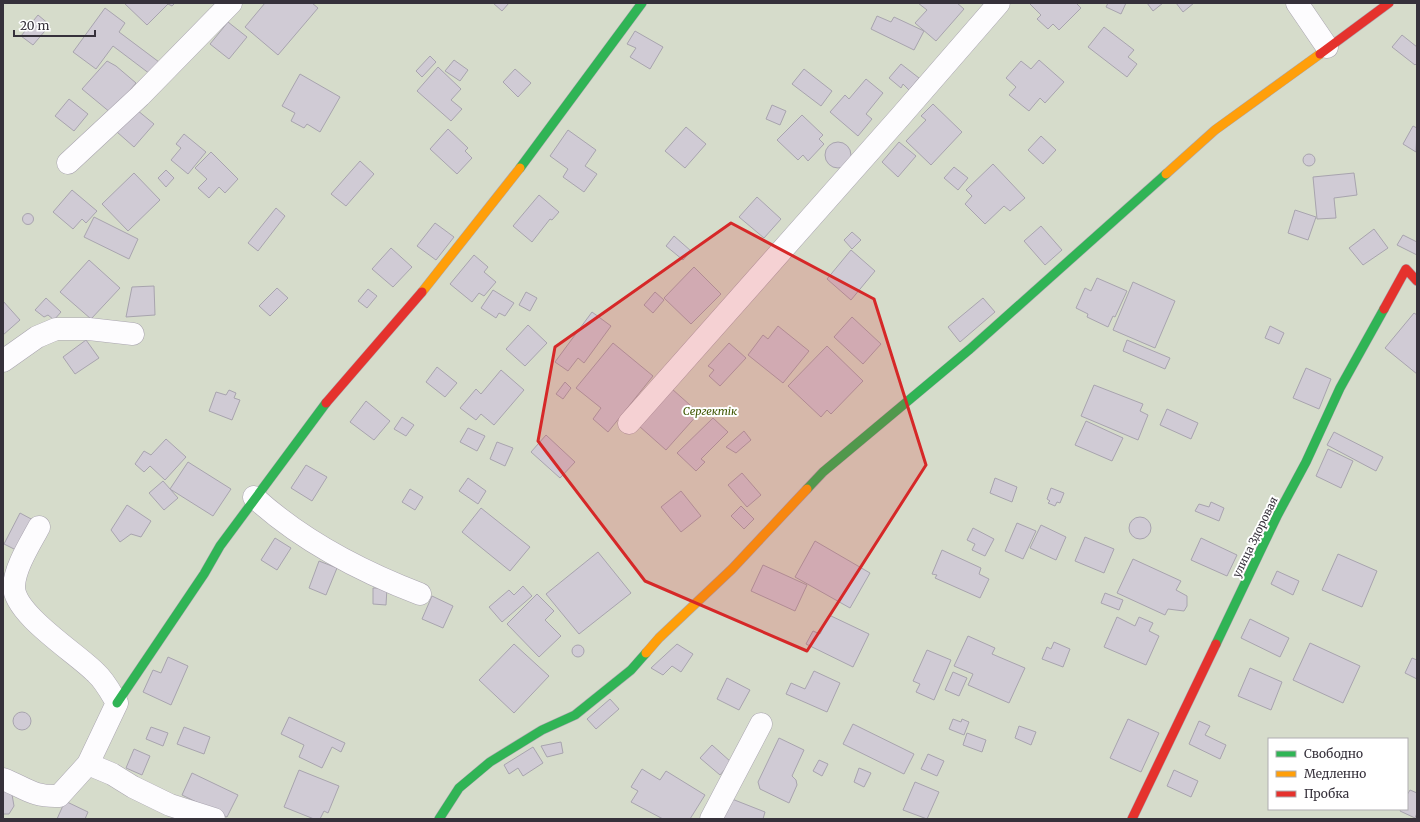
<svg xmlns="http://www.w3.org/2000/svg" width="1420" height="822" viewBox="0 0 1420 822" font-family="Merriweather,serif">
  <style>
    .garden { fill: #d6dccb; fill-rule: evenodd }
    .building { fill: #d0cbd5; stroke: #a8a4ae }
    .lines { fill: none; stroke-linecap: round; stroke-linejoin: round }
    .street-casing { stroke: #aaa5b0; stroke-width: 23 }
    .fast-casing { stroke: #aaa5b0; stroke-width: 10 }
    .slow-casing { stroke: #aaa5b0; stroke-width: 10 }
    .jam-casing { stroke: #aaa5b0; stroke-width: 10 }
    .street { stroke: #fdfcfe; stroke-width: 22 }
    .fast { stroke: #30b455; stroke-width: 9 }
    .slow { stroke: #ff9f0a; stroke-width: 9 }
    .jam { stroke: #e5322d; stroke-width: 9 }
    .marked { fill: #d62828; fill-opacity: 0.2; stroke: #d62828; stroke-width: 3; stroke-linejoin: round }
    .labels { text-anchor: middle; stroke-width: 4; stroke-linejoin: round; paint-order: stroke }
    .park-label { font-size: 11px; font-style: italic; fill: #415805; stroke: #fff }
    .street-label { font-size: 11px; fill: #36313b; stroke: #fff }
  </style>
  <rect width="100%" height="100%" fill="#f1ebf7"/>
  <path class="garden" d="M3,3h1414v816h-1414zM1269,739h138v70h-138z"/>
  <path class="building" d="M124,3h51l-3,3 -4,-2 -21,21z
    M265,3h47l6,5 -40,47 -33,-28z
    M493,3h16l-7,8z
    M918,3h39l7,6 -28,32 -21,-18 12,-13z
    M1029,3h47l5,5 -22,22 -6,-6 -5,5 -11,-10 4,-4z
    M1108,3h18l-5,11 -15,-7z
    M1147,3h16l-10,8z
    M1176,3h18l-11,9z
    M105,8l20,15 -6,9 40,30 -9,12 -37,-28 -17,23 -23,-17z
    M38,15l12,10 -17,20 -12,-9z
    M877,16l14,6 3,-5 30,14 -10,19 -43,-21z
    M228,22l19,15 -18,22 -19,-15z
    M1104,27l30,23 -6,7 9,7 -10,13 -39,-30z
    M635,31l28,16 -13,22 -20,-12 6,-9 -9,-4z
    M1402,35l15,12v16l-2,2 -23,-18z
    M430,56l6,6 -14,15 -6,-6z
    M454,60l14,10 -8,11 -15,-10z
    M1039,60l25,22 -19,21 -5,-5 -11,13 -20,-16 7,-8 -10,-9 15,-17 10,8z
    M107,61l9,5 20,17 -25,30 -29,-24z
    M901,64l18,14 -10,12 -6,-6 -2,4 -12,-10z
    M438,67l23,22 -10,11 11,9 -11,12 -34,-30z
    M515,69l16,14 -13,14 -15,-15z
    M804,69l28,22 -11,15 -29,-22z
    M300,74l40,23 -20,35 -13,-8 -3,4 -13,-7 4,-8 -13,-7z
    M866,79l17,14 -17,21 6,5 -14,17 -28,-24 15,-17 4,4z
    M69,99l19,15 -14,17 -19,-15z
    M933,104l29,28 -31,33 -25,-24 20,-21 -5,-4z
    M772,105l14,6 -6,14 -14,-6z
    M137,110l17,14 -20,23 -17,-15z
    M802,115l21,20 -4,4 5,5 -16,17 -5,-6 -5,5 -21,-20z
    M1413,126l4,2 -1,24 -13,-8z
    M686,127l20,17 -21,24 -20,-17z
    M448,129l20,19 -3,3 7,7 -15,16 -27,-25z
    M568,130l28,20 -11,16 12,8 -13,18 -21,-15 5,-8 -18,-13z
    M184,134l22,18 -18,22 -17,-14 10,-12 -5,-4z
    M1041,136l15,14 -13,14 -15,-14z
    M899,142l17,14 -18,21 -16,-15z
    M825 155a13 13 0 1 1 26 0a13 13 0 1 1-26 0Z
    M211,152l27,27 -13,14 -6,-6 -10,11 -11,-10 9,-9 -12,-11z
    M1303 160a6 6 0 1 1 12 0a6 6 0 1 1-12 0Z
    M360,161l14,13 -28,32 -15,-12z
    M993,164l32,34 -15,13 -6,-5 -19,18 -20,-20 7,-8 -6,-6z
    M954,167l14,11 -10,12 -14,-12z
    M166,170l8,8 -8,9 -8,-9z
    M134,173l26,27 -32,31 -26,-27z
    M1354,173l3,22 -23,3 2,20 -19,1 -4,-42z
    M72,190l25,21 -11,12 -4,-4 -9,10 -20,-17z
    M539,195l20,17 -7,8 -2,-1 -18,23 -19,-16z
    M757,197l24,22 -17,19 -25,-21z
    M276,208l9,8 -27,35 -10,-8z
    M1295,210l21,7 -8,23 -20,-7z
    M22.5 219a5.5 5.5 0 1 1 11 0a5.5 5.5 0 1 1-11 0Z
    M94,217l44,22 -9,20 -45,-22z
    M435,223l19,14 -18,23 -19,-14z
    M1041,226l21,24 -17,15 -21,-24z
    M1374,229l14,19 -25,17 -14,-17z
    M852,232l9,8 -9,9 -8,-9z
    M1403,235l14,7v13l-20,-10z
    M674,236l17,15 -8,9 -17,-14z
    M391,248l21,19 -19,20 -21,-18z
    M851,250l24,21 -24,29 -24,-21z
    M474,255l14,12 -4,5 12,10 -12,14 -5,-3 -7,9 -22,-18z
    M89,260l31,28 -29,31 -31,-27z
    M694,267l27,27 -30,30 -27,-26z
    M1097,278l30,13 -12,26 -2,-1 -5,11 -21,-10 1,-3 -12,-6 9,-20 6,3z
    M1133,282l42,19 -20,47 -42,-18z
    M154,286l1,29 -29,2 6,-30z
    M277,288l11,10 -18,18 -11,-10z
    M368,289l9,7 -10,12 -9,-7z
    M493,290l21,13 -9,13 -6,-3 -3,5 -15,-10z
    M526,292l11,6 -7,13 -11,-6z
    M655,292l9,8 -11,13 -9,-8z
    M46,298l15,14 -7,8 -6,-5 -4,2 -9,-7z
    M983,298l12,14 -35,30 -12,-15z
    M3,301l17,19 -17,15z
    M592,312l19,14 -27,37 -6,-5 -10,13 -13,-9z
    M1414,313l3,2v59l-32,-26z
    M852,317l29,27 -18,20 -29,-27z
    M528,325l19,18 -22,23 -19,-17z
    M778,326l31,25 -26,32 -35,-28 15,-20 5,4z
    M1270,326l14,7 -5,11 -14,-6z
    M86,340l13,18 -24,16 -12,-17z
    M1127,340l43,18 -5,11 -42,-18z
    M613,343l40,33 -45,56 -15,-13 8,-11 -25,-20z
    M729,343l17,15 -26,28 -11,-10 5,-6 -6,-4z
    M827,346l36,35 -32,33 -4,-4 -6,7 -33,-31z
    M437,367l20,16 -12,14 -19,-15z
    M1306,368l25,11 -12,30 -26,-11z
    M501,370l23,20 -30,35 -13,-11 -5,6 -16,-12 16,-19 5,5z
    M565,382l6,6 -8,11 -7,-5z
    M1094,385l49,19 -3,7 8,4 -10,25 -57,-24z
    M672,389l27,24 -33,37 -27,-24z
    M229,390l7,3 -2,5 6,2 -8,20 -23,-9 7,-19 10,3z
    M366,401l24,20 -16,19 -24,-18z
    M1167,409l31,14 -7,16 -31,-14z
    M402,417l12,8 -8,11 -12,-7z
    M713,418l15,14 -27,27 4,3 -9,9 -19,-18z
    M1086,421l37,17 -11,23 -37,-16z
    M468,428l17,8 -8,15 -17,-9z
    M744,431l7,9 -15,13 -10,-6z
    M1334,432l49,25 -7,14 -49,-26z
    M546,435l29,27 -15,16 -29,-26z
    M166,439l20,18 -21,23 -15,-14 -6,6 -9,-8 9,-13 7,4z
    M497,442l16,6 -8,18 -15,-7z
    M1328,449l25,12 -12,27 -25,-12z
    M188,462l43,27 -18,27 -43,-27z
    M306,465l21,12 -15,24 -21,-13z
    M742,473l19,22 -14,12 -19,-22z
    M468,478l18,13 -8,13 -19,-13z
    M995,478l22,9 -5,15 -22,-9z
    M163,481l15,17 -14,12 -15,-17z
    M1051,488l13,5 -4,10 -3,-1 -2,4 -7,-3 2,-2 -3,-2z
    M410,489l13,8 -8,13 -13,-8z
    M681,491l20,25 -20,16 -20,-25z
    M1211,502l13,6 -5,13 -24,-10 4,-7 10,3z
    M127,505l24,16 -10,16 -10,-3 -11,8 -9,-12z
    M741,506l13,13 -10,10 -13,-13z
    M481,508l49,39 -20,24 -48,-39z
    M20,513l13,7 -15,31 -14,-7z
    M1129 528a11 11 0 1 1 22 0a11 11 0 1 1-22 0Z
    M1017,523l19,8 -13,28 -18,-8z
    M1041,525l25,12 -10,23 -26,-12z
    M973,528l21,11 -9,17 -13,-6 3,-6 -8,-4z
    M1085,537l29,12 -10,24 -29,-12z
    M275,538l16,10 -14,22 -16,-10z
    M1201,538l36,17 -10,21 -36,-16z
    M815,541l55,32 -20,35 -55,-31z
    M942,550l39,18 -2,6 10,5 -9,19 -45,-20 2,-3 -5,-1z
    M598,552l33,41 -52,41 -33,-40z
    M1338,554l39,17 -15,36 -40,-17z
    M1133,559l48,22 -5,9 11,6v10l-3,5 -16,-2 -3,6 -48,-22z
    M319,561l18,7 -11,27 -17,-7z
    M763,565l44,20 -12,26 -44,-20z
    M1277,571l22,10 -6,14 -22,-11z
    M523,586l9,10 -30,26 -13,-15 20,-17 5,5z
    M373,588h14l-1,17 -13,-1z
    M1105,593l18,7 -4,10 -18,-7z
    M537,594l17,17 -9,9 16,16 -22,21 -32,-33z
    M432,596l21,10 -10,22 -21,-9z
    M829,615l40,19 -16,33 -47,-23 7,-13 7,3z
    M1117,617l18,9 4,-9 14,6 -4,8 10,5 -13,29 -42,-18z
    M1250,619l39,19 -9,19 -39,-19z
    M968,636l27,12 -3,6 33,14 -16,35 -41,-18 5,-11 -19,-8z
    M1054,642l16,7 -7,18 -21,-8 5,-12 4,2z
    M1310,643l50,23 -17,37 -50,-23z
    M514,644l35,32 -35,37 -35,-33z
    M677,644l16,10 -12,18 -9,-6 -9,9 -12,-7z
    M572 651a6 6 0 1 1 12 0a6 6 0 1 1-12 0Z
    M927,650l24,10 -17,40 -18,-8 4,-8 -7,-3z
    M168,657l20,9 -17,39 -28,-13 10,-22 8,3z
    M1412,658l5,2v19l-12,-6z
    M1250,668l32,14 -11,28 -33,-14z
    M814,671l26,12 -13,29 -41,-18 5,-11 14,6z
    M953,672l14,6 -8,18 -14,-6z
    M727,678l23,12 -11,20 -22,-11z
    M610,699l9,10 -23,20 -9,-10z
    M13 721a9 9 0 1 1 18 0a9 9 0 1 1-18 0Z
    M289,717l56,26 -4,9 -9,-5 -10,21 -23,-11 5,-12 -23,-11z
    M953,719l8,3 1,-3 7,3 -5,13 -15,-6z
    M1128,719l31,14 -18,39 -31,-14z
    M1199,721l11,5 -5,9 21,10 -6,14 -31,-15z
    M853,724l61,30 -10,20 -61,-30z
    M1019,726l17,6 -5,13 -16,-7z
    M151,727l17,6 -5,13 -17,-7z
    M184,727l26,10 -6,17 -27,-10z
    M967,733l19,7 -4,12 -19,-7z
    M779,738l25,12 -12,26 4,4 1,5 -8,18 -29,-14 -2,-7z
    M561,742l2,11 -16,4 -6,-11z
    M712,745l19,17 -11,13 -20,-17z
    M533,747l10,16 -20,13 -5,-8 -9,6 -5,-9z
    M134,749l16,7 -8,19 -16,-7z
    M928,754l16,7 -7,15 -16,-7z
    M819,760l9,4 -6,12 -9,-5z
    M859,768l12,5 -7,14 -10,-5z
    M642,769l18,11 6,-9 39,24 -15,24h-27l-32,-17 7,-11 -7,-4z
    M299,770l40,16 -11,27 -4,-2 -4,8h-6l-30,-12z
    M1174,770l24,11 -7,16 -24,-11z
    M192,773l46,22 -11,22 -45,-22z
    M915,782l24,10 -12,27 -24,-9z
    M10,783l4,23 -5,8h-6v-30z
    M1410,790l7,3v20l-2,5 -15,-7 1,-2h6v-14z
    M732,799l33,13 -2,7h-40z
    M65,801l23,11 -3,7h-28z"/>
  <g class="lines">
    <g class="street-casing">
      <path id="street" d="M1297,3l30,44
        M68,163l72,-67 91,-93
        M3,361l34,-24 19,-8h33l44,5
        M629,423l271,-306 99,-114
        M254,497c48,44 106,74 166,97
        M88,764l24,10 21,13 37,18 44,14
        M3,779c23,9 29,18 56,17l29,-32 29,-61c-6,-10 -12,-22 -21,-30 -18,-19 -83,-59 -82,-87 1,-19 16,-42 25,-59
        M711,819l50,-95"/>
    </g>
    <g class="fast-casing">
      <path id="fast" d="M520,168l122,-165
        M807,489l16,-17 147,-123 196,-175
        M1216,644l61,-128 29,-54 34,-74 44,-79
        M117,703l87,-129 16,-28 106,-143
        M439,819l20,-31 31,-26 52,-32 33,-15 56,-45 15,-17"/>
    </g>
    <g class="slow-casing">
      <path id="slow" d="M1166,174l49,-44 105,-76
        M422,292l98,-124
        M646,653l13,-15 73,-69 75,-80"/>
    </g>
    <g class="jam-casing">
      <path id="jam" d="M1320,54l69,-51
        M1384,309l22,-40 11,12
        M326,403l96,-111
        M1132,819l84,-175"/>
    </g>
    <use href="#street" class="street"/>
    <use href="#fast" class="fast"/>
    <use href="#slow" class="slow"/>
    <use href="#jam" class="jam"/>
  </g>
  <path class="marked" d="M731,223l143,76 52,166 -119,186 -162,-70 -107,-140 17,-94z"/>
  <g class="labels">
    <g class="park-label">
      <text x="710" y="415">Сергектік</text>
    </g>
    <g class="street-label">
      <text transform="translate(1255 537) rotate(-64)" y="4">улица Здоровая</text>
    </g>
  </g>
  <rect width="1420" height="822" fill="none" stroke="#36313b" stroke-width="8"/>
  <rect x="1268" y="738" width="140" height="72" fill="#ffffff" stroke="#afadb1"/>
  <rect x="1276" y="751" width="20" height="6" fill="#30b455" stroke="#afadb1"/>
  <text x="1304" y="758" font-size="12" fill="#36313b">Свободно</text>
  <rect x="1276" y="771" width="20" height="6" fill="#ff9f0a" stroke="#afadb1"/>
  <text x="1304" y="778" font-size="12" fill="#36313b">Медленно</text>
  <rect x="1276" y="791" width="20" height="6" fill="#e5322d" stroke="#afadb1"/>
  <text x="1304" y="798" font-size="12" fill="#36313b">Пробка</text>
  <path d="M14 30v6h81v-6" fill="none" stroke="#36313b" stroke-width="2"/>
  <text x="20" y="30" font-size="12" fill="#36313b" stroke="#ffffff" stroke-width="3" paint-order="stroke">20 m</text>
</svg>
